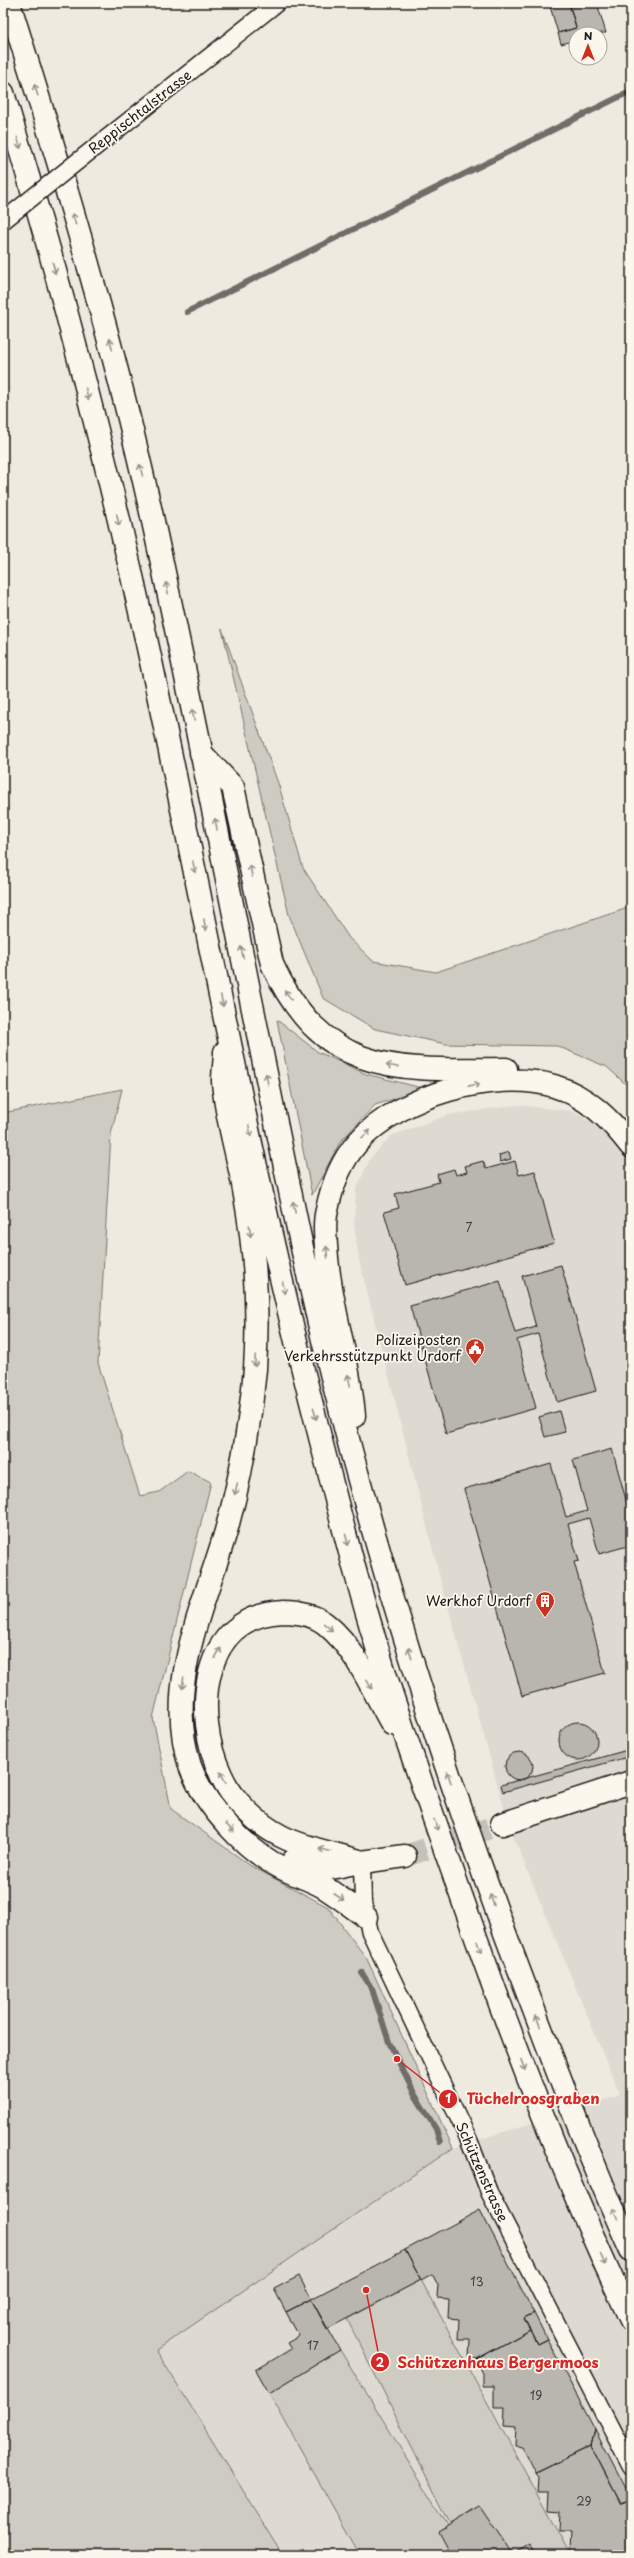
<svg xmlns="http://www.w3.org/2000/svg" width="634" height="2558" viewBox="0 0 634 2558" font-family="'Playpen Sans',sans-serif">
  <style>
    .built { fill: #dedad1 }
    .green { fill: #ceccc2; stroke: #75746f }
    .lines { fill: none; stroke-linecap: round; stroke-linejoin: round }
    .stream { stroke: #6f6d69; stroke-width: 6 }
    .building { fill: #b9b6af; stroke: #1c1c1c }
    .secondary-tunnel { stroke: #c4c1b8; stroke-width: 22; stroke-dasharray: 22 11; stroke-linecap: butt }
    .street-casing { stroke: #1c1c1c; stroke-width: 19 }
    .secondary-casing { stroke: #1c1c1c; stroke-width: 25 }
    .highway-casing { stroke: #1c1c1c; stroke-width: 25 }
    .street { stroke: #fbf7ec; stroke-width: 16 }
    .secondary { stroke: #fbf7ec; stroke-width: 22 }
    .highway { stroke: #fbf7ec; stroke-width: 22 }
    .street-bridge-casing { stroke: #1c1c1c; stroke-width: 19; stroke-linecap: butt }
    .street-bridge { stroke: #fbf7ec; stroke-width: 16 }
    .oneway { stroke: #97948e }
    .labels { text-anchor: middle; stroke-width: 3.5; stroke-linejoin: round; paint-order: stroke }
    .number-label { font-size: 12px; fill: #434241 }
    .street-label { font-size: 14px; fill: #1c1c1c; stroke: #fbf7ec }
    .poi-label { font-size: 14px; fill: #1c1c1c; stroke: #fbf7ec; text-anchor: end }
    .leader { fill: none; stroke: #d62828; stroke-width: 1.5 }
    .callout-dot { fill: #d62828; stroke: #fbf7ec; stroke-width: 1.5 }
    .mark-label { font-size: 12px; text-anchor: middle; font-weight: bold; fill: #fff }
    .callout-label { font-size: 15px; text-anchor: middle; font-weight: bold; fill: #d62828; stroke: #fbf7ec; stroke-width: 3.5; stroke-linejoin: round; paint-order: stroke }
  </style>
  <rect width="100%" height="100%" fill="#eeeadf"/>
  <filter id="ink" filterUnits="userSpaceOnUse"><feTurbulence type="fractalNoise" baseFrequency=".025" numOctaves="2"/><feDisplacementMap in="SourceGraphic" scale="8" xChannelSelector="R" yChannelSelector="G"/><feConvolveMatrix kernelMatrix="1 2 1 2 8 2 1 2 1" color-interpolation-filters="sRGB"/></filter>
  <g filter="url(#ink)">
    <path class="built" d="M517,1105l55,6 34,19 25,37v1388h-348l-127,-205 297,-202 167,-53 -111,-269 -70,-252 -80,-314 -5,-36 2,-34 14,-31 21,-23 57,-21z"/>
    <path class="green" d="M222,629l57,157 24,82 46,70 24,23 63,11 195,-65v182l-24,-22 -50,-21 -111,-2 -71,-15 -52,-31 -34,-83z
      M277,1020l41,32 48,22 60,15 -51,16 -35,37 -28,53z
      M122,1089l-11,45 -13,229 42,133 19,-4 29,-21 23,11 -58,236 18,91 80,57 77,41 39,52 86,189 -297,202 127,205h-280v-1442z
      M421,2280l149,275h-210l-91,-162 71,-43 125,203 -118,-234z"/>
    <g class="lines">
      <path class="stream" d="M187,312l444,-221
        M362,1973l10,16 17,53 26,53 21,34 4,13"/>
    </g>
    <path class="building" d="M549,3h20l7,25 -18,5z
      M569,3h28l9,30 -30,1v6l-15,4 -3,-11 18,-5z
      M509,1152l2,7 -11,3 -1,-7z
      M483,1161l3,8 29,-8 4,14 16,-4 19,72 -149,42 -21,-73 15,-4 -4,-14 44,-12 -2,-8 17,-5 2,6 11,-3 -2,-6z
      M561,1265l35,126 -39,11 -19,-68 -21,6 19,68 -90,26 -36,-128 90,-25 15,52 21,-6 -14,-51z
      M559,1411l6,21 -20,5 -6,-20z
      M612,1449l19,69v27l-32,9 -10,-36 -21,6 11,37 -5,1 31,111 -83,23 -58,-207 87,-25 15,53 21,-6 -14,-51z
      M559 1741a19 19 0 1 1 38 0a19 19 0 1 1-38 0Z
      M631,1749v7l-128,36 -2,-7z
      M505 1766a14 14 0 1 1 28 0a14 14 0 1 1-28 0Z
      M480,2210l54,103 -10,5 6,12 -53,29 -8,-1 1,-19h-12l1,-20 -11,-1 1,-19 -12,-1 1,-13 -6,-11 -11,6 -16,-30z
      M405,2250l16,30 -94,49 -16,-30z
      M299,2276l12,23 -25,13 -12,-23z
      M311,2299l29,51 -71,43 -13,-23 35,-21 -4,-6 12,-7 -13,-24z
      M534,2313l13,26 -10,5 -13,-26z
      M530,2330l7,14 10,-5 48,91 -4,16 -55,27 -13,-26 -8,-1 1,-19 -12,-1 1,-19h-11v-21h-11v-13l-6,-14z
      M595,2430l36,69 -10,5 -30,-58z
      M591,2446l30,58 10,-5v56h-50v-2l-11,-1 1,-20h-12l1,-20 -12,-1 1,-19h-11l1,-14 -3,-5z
      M480,2506l33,49h-65l2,-1 -12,-22z
      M529,2545l7,10h-23z"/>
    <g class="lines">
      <path class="secondary-tunnel" d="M405,1856l97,-32"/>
      <g class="street-casing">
        <path id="street" d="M93,149l184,-146
          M362,1862l1,41 7,29 99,208 20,52 142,275"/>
      </g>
      <g class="secondary-casing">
        <path id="secondary" d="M502,1824l129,-42
          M362,1862l43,-6"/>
      </g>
      <g class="highway-casing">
        <path id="highway" d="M9,3c53,168 104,337 142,509 35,160 67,321 99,483 26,126 50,253 81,378 52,209 118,414 195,616 33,87 66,175 105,261
          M3,93c55,178 102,359 142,541 54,246 98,495 159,740 25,98 49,196 79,293 24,77 52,154 79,231 50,143 104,285 169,422
          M201,753l32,34 39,177c52,113 126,106 234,105
          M225,1052c0,9 -2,19 -2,29 2,33 15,75 21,109 11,59 15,120 11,179 -5,54 -14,109 -29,162 -22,76 -62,154 -36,235 14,39 55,84 92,102 13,7 27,11 40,18 15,9 29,20 44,31
          M354,1416c-4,-53 -22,-104 -27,-158 -1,-15 -4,-33 0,-48 5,-25 14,-49 31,-68 41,-46 136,-74 196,-56 33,10 56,33 77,60
          M293,1861l33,8 34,-7
          M362,1862c-27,-9 -56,-13 -81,-26 -24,-12 -49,-36 -60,-61 -28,-59 -22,-160 62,-163 16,0 33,3 45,14 28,23 46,67 64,98"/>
      </g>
      <use href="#street" class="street"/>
      <use href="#secondary" class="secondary"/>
      <use href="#highway" class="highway"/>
      <g class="street-bridge-casing">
        <path id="street-bridge" d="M3,221l90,-72"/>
      </g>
      <use href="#street-bridge" class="street-bridge"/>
    </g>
    <defs><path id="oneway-shaft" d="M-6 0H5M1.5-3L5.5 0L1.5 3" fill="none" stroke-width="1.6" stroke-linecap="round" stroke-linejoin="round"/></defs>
    <g class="oneway">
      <use href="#oneway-shaft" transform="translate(36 90) rotate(-108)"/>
      <use href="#oneway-shaft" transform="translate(19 143) rotate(73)"/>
      <use href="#oneway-shaft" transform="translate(74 219) rotate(-106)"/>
      <use href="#oneway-shaft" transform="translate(54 268) rotate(75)"/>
      <use href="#oneway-shaft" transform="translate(111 344) rotate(-103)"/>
      <use href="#oneway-shaft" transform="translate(87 394) rotate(76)"/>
      <use href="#oneway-shaft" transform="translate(141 470) rotate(-104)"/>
      <use href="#oneway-shaft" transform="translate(118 520) rotate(77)"/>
      <use href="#oneway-shaft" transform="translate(167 588) rotate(-102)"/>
      <use href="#oneway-shaft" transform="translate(193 715) rotate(-102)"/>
      <use href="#oneway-shaft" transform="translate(216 824) rotate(-101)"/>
      <use href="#oneway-shaft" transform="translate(194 867) rotate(78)"/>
      <use href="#oneway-shaft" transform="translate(251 871) rotate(-102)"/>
      <use href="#oneway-shaft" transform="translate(205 925) rotate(79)"/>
      <use href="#oneway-shaft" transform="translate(242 952) rotate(-101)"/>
      <use href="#oneway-shaft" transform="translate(288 995) rotate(-124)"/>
      <use href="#oneway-shaft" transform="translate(222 1001) rotate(78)"/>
      <use href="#oneway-shaft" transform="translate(392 1066) rotate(-171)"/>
      <use href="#oneway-shaft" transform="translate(267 1079) rotate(-101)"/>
      <use href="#oneway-shaft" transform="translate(474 1085) rotate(-11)"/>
      <use href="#oneway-shaft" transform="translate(250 1131) rotate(78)"/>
      <use href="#oneway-shaft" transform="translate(366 1134) rotate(-43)"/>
      <use href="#oneway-shaft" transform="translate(294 1207) rotate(-102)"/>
      <use href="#oneway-shaft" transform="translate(250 1231) rotate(83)"/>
      <use href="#oneway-shaft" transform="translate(327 1252) rotate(-95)"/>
      <use href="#oneway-shaft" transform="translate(284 1288) rotate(77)"/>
      <use href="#oneway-shaft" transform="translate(255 1361) rotate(92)"/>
      <use href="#oneway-shaft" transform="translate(349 1380) rotate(-102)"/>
      <use href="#oneway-shaft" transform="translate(315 1414) rotate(75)"/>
      <use href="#oneway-shaft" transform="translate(236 1489) rotate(103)"/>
      <use href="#oneway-shaft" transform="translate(347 1540) rotate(75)"/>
      <use href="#oneway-shaft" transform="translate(328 1627) rotate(39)"/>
      <use href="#oneway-shaft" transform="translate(218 1653) rotate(-61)"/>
      <use href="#oneway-shaft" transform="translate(410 1653) rotate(-107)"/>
      <use href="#oneway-shaft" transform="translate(183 1683) rotate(96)"/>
      <use href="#oneway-shaft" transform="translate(369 1684) rotate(60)"/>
      <use href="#oneway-shaft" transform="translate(223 1777) rotate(-118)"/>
      <use href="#oneway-shaft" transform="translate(449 1777) rotate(-109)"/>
      <use href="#oneway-shaft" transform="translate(436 1825) rotate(71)"/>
      <use href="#oneway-shaft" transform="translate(230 1828) rotate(44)"/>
      <use href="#oneway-shaft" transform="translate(325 1850) rotate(-165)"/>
      <use href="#oneway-shaft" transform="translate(339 1897) rotate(35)"/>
      <use href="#oneway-shaft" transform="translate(492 1900) rotate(-111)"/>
      <use href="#oneway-shaft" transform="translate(479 1947) rotate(71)"/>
      <use href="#oneway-shaft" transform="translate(538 2021) rotate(-111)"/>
      <use href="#oneway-shaft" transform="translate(523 2065) rotate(69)"/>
      <use href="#oneway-shaft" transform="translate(615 2214) rotate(-113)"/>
      <use href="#oneway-shaft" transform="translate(603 2260) rotate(66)"/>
    </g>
  </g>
  <defs>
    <g id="civic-pin" transform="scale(1)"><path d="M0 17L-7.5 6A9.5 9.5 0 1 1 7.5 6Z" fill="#c8321e" stroke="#fbf7ec"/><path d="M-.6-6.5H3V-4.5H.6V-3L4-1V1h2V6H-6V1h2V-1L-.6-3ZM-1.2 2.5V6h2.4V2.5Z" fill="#fff"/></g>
    <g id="building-pin" transform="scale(1)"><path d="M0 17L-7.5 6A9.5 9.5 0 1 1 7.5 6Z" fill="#c8321e" stroke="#fbf7ec"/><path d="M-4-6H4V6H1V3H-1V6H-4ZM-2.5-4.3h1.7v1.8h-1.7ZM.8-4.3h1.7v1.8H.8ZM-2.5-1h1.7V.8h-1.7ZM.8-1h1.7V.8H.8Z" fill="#fff"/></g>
  </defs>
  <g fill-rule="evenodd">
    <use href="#civic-pin" x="475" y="1348"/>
    <use href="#building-pin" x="545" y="1601"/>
  </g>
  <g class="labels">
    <g class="number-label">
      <text x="469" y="1232">7</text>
      <text x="477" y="2286">13</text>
      <text x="313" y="2350">17</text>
      <text x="536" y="2400">19</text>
      <text x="584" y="2506">29</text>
    </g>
    <g class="street-label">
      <text transform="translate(140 112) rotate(-38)" y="5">Reppischtalstrasse</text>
      <text transform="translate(482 2172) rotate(66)" y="5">Schützenstrasse</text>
    </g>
    <g class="poi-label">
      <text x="461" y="1345">Polizeiposten<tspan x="461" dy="16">Verkehrsstützpunkt Urdorf</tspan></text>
      <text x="531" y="1606">Werkhof Urdorf</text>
    </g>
  </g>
  <path class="leader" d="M397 2059L448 2099M366 2290L380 2362"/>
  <g class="callout-dot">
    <circle cx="397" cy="2059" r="4"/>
    <circle cx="366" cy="2290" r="4"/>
    <circle cx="448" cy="2099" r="10"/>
    <circle cx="380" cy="2362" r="10"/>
  </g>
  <g class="mark-label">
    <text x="448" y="2103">1</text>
    <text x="380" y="2367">2</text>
  </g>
  <g class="callout-label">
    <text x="533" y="2104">Tüchelroosgraben</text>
    <text x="498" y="2368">Schützenhaus Bergermoos</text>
  </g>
  <rect width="634" height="2558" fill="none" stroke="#fbf7ec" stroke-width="16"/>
  <rect x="8" y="8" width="618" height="2542" fill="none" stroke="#1c1c1c" stroke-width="1.5" filter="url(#ink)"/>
  <g transform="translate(588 46)"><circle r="19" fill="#fbf7ec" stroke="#a29f99"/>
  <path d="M0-3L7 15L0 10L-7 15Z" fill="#c8321e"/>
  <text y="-6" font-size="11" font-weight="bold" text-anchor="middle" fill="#1c1c1c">N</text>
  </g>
</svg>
